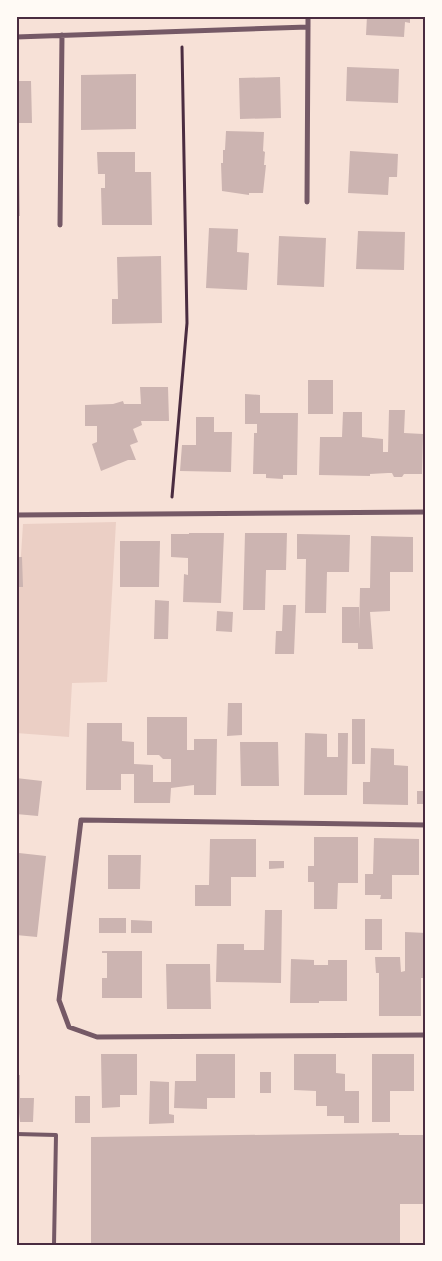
<svg xmlns="http://www.w3.org/2000/svg" width="442" height="1261" viewBox="0 0 442 1261" font-family="'PT Sans',sans-serif">
  <style>
    .green { fill: #ebcfc5 }
    .building { fill: #ccb4b1 }
    .lines { fill: none; stroke-linecap: round; stroke-linejoin: round }
    .path { stroke: #4a2c40; stroke-width: 3 }
    .service { stroke: #755966; stroke-width: 4 }
    .minor { stroke: #755966; stroke-width: 5 }
    .neatline { fill: none; stroke: #4a2c40; stroke-width: 2 }
  </style>
  <rect width="100%" height="100%" fill="#f7e1d7"/>
  <path class="green" d="M116,522l-9,160 -35,1 -3,54 -53,-4v-101l7,-108z"/>
  <path class="building" d="M367,16h43v7l-5,-1 -1,15 -38,-2z
    M347,67l52,2 -1,34 -52,-2z
    M136,74v55l-55,1v-55z
    M280,77l1,41 -41,1 -1,-41z
    M16,81h15l1,42h-16z
    M226,131l38,1 -1,19 2,1 -1,13h2l-3,28h-14v2l-27,-4 -1,-28h2v-13h2z
    M350,151l48,3 -1,23h-8l-1,18 -40,-2z
    M97,152h38v20h16l1,53h-50l-1,-37h4v-14h-7z
    M16,166h3l1,50h-4z
    M209,228l29,1 -1,23 12,1 -2,37 -41,-2z
    M358,231l47,1 -1,38 -48,-1z
    M279,236l47,2 -2,49 -47,-2z
    M161,256l1,67 -50,1v-25h6l-1,-42z
    M308,380h25v34h-25z
    M140,387h28l1,34h-28l1,4 -9,4 5,13 -8,3 6,15h-8l-27,11 -9,-27 5,-2v-16h-12v-21l28,-1 10,-3 1,3h17z
    M245,394l15,1v18h38l-1,62h-14v4l-17,-1v-4h-13l1,-38v-3h3v-9h-12z
    M389,410h16l-1,23 19,1 -1,40h-18l-2,3h-8l-2,-4h-4l-18,1v2l-51,-1 1,-38h22l1,-25h19v25l21,2v13h5z
    M196,417h18v15h18l-1,40 -51,-1 2,-26h14z
    M189,533h35l-3,70 -38,-1 1,-28 4,1v-17l-17,-1v-23h18z
    M245,533h42l-1,37h-20l-1,40h-22z
    M297,534l53,1 -1,37h-22l-1,41h-21l1,-54h-9z
    M371,536l42,1v35h-23v39l-20,1 3,37h-15v-6h-16v-36h17v23l1,-42h10z
    M120,541h40l-1,46h-39z
    M16,557h6l1,30h-7z
    M155,600l14,1 -1,38h-14z
    M283,605h13l-2,49h-19l1,-23h6z
    M217,611l16,1 -1,20 -16,-1z
    M228,703h14v32l-15,1z
    M147,717h40v33h7v-11h23l-1,56h-22v-10l-23,3 -1,15h-36v-29h-13v16h-35l1,-67h35v18l12,1v22l19,1v17h18v-23h-8l-4,-4h-12z
    M352,719h13v45h-13z
    M305,733l22,1v23h11v-24h10l-1,62h-43z
    M240,742h38l1,44h-38z
    M371,748l23,1v16l14,1v39l-45,-1v-22h7z
    M16,778l26,3 -4,35 -22,-2z
    M417,791h9v13h-9z
    M314,837h44v46h-20l-1,26h-23v-27h-6v-16h6z
    M374,838l45,1v36h-27v24h-12l1,-4h-16v-21h8z
    M210,839h46v38h-25v29h-36v-21h14z
    M19,853l27,3 -9,81 -21,-2v-73h2z
    M108,855h33l-1,34h-32z
    M269,861h15v7l-15,1z
    M265,910h17l-1,73 -65,-1 1,-38h27v6h20z
    M99,918h27v15h-27z
    M365,919h17v31h-17z
    M131,920l21,1v12h-21z
    M405,932l21,1v45h-5v38h-42v-43h-3l-1,-16h25l1,15 4,-1z
    M102,951h40v47h-40v-20h5v-25h-5z
    M291,959l23,1v5h14v-5h19v41h-28v2h-29z
    M166,964h44l1,45h-44z
    M101,1054h36v41h-17v12l-18,1z
    M196,1054h39v44h-28v11l-33,-1 1,-27h21z
    M294,1054h42v19l9,1v17h14v32h-15v-7h-17v-10h-11v-15l-22,-1z
    M372,1054h42v37h-24v31h-18z
    M260,1072h11v21h-11z
    M16,1075h4v23h14l-1,24h-13l-1,-9h-3z
    M150,1081l19,1v32l5,1v8l-25,1z
    M75,1096h15v27h-15z
    M399,1133v2h27v69h-26v41h-309v-108z"/>
  <g class="lines">
    <path class="path" d="M172,497l15,-174 -5,-276"/>
    <path class="service" d="M16,1134l40,1 -2,110"/>
    <path class="minor" d="M16,37l292,-10v-11
      M307,202l1,-175
      M60,225l2,-190
      M16,515l410,-3
      M426,825l-345,-5 -22,180 10,27 28,10 329,-2"/>
  </g>
  <rect width="442" height="1261" fill="none" stroke="#fffaf5" stroke-width="35"/>
  <rect x="18" y="18" width="406" height="1226" class="neatline"/>
</svg>
